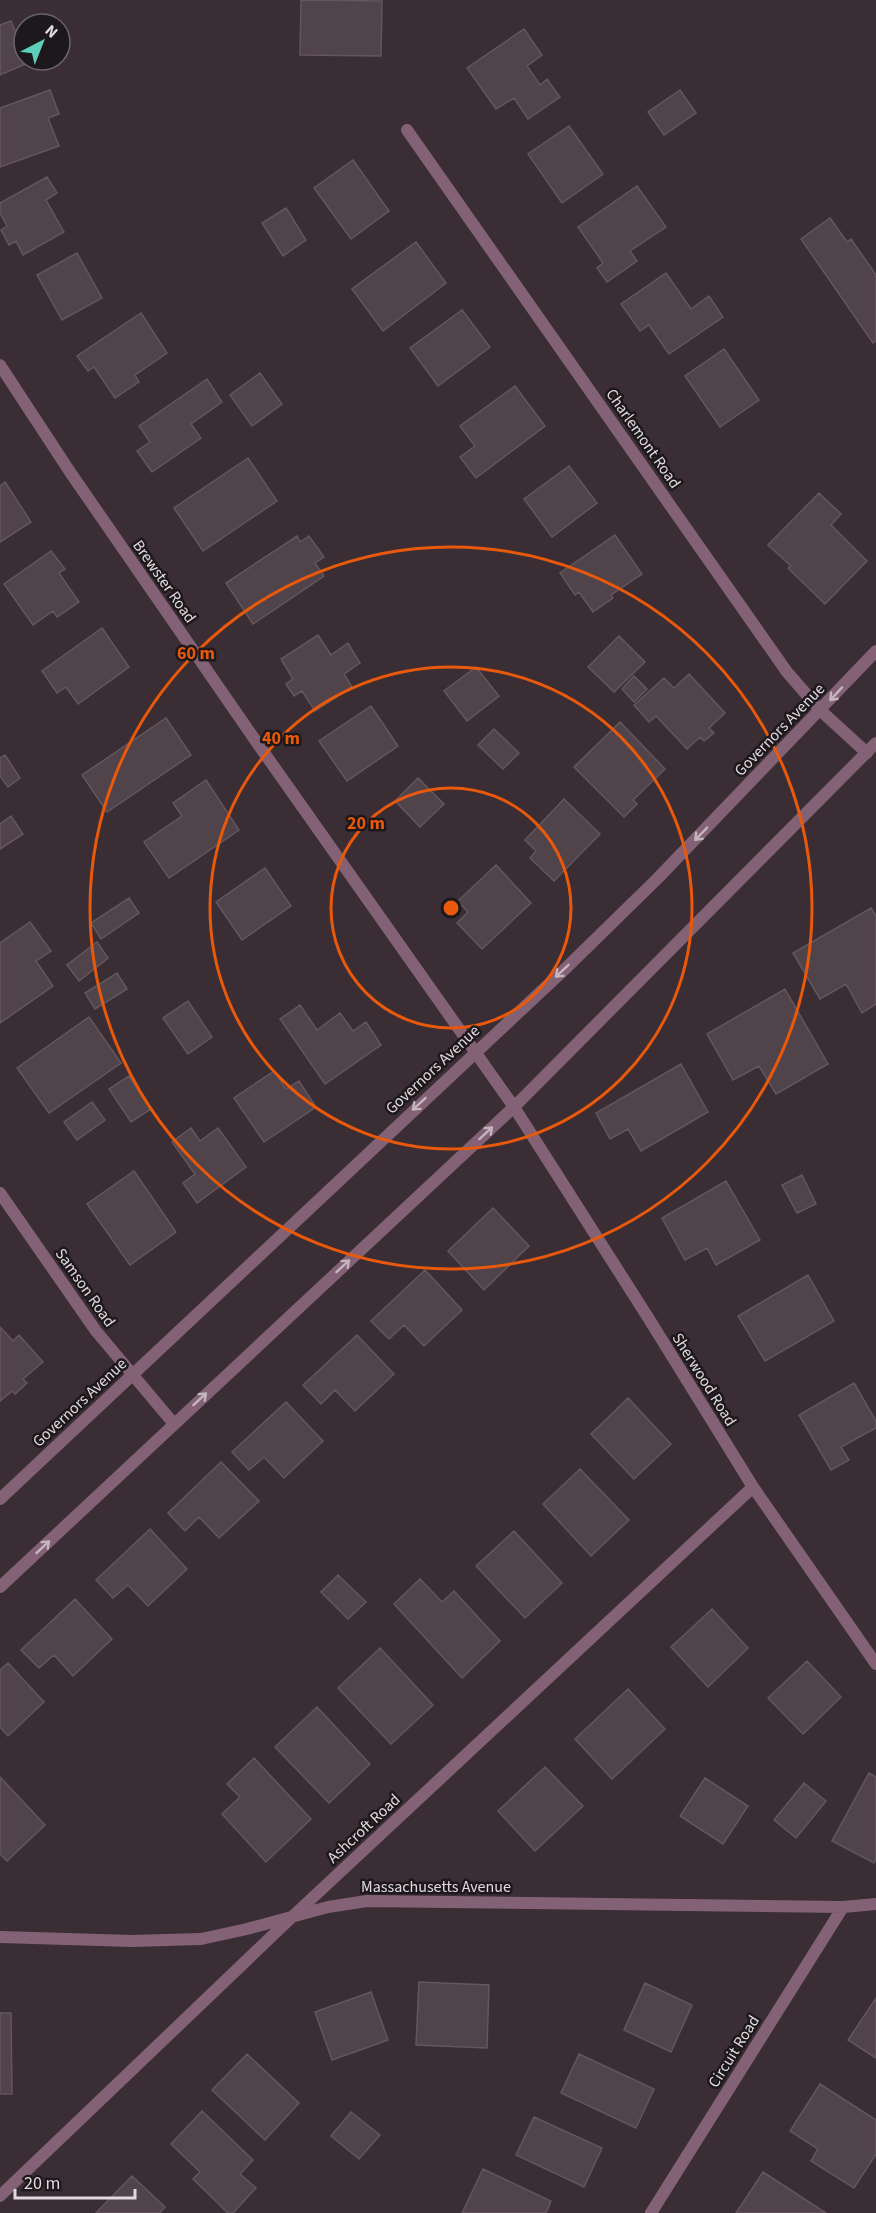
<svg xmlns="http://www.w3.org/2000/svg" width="876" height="2213" viewBox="0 0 876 2213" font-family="'Source Sans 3',sans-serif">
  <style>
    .building { fill: #504349; stroke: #64565d; stroke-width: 1.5 }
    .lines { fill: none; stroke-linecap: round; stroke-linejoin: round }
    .minor { stroke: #846275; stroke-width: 12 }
    .tertiary { stroke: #846275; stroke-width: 12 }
    .oneway { stroke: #c5b5be }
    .ring { fill: none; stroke: #e8590c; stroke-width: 3 }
    .labels { text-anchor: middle; stroke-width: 5; stroke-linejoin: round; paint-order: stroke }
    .street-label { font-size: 16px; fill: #e1d9dd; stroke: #1d181b }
    .centre { fill: #e8590c; stroke: #1d181b; stroke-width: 3 }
    .ring-label { font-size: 18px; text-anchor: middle; font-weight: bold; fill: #e8590c; stroke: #1d181b; stroke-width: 5; stroke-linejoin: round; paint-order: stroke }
  </style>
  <rect width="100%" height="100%" fill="#3a2d34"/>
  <path class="building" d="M301,0l81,1 -1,55 -81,-1z
    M11,21l13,32v7h3l1,3 -28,12v-50z
    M524,29l18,26 -15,11 13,19 7,-6 13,18 -32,22 -14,-21 -18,11 -29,-41z
    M50,90l9,24 -11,4 11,28 -59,21v-59z
    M680,90l16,23 -32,22 -16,-23z
    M569,126l34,48 -41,29 -34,-49z
    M353,160l36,51 -38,28 -37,-51z
    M47,177l10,16 -11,7 18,32 -41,23 -7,-14 -7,4 -8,-15 6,-4 -7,-13v-10z
    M637,186l29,41 -36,24 7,10 -30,21 -10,-14 6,-5 -25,-36z
    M286,208l20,32 -23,16 -21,-33z
    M830,218l17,24 4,-3 25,36v66l-3,2 -72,-104z
    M416,242l30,41 -63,48 -31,-42z
    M77,253l25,45 -40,22 -25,-45z
    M666,273l25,36 18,-13 14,21 -54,37 -20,-29 -9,6 -19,-27z
    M462,310l28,37 -52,39 -28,-38z
    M141,313l26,40 -32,22 4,7 -24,16 -21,-31 -6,4 -11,-15z
    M724,349l35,51 -39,27 -35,-51z
    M260,373l22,31 -30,22 -22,-31z
    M207,379l15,23 -31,22 10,14 -49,34 -15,-21 13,-9 -11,-16z
    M515,386l30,40 -69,52 -16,-21 15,-11 -15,-20z
    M248,458l29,43 -74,50 -29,-43z
    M569,466l28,37 -45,34 -28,-38z
    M5,482l26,40 -31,20v-56z
    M819,493l22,21 -10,11 36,36 -42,43 -37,-36 3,-2 -23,-21z
    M615,535l27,39 -31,21 2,3 -20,14 -14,-20 -4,3 -15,-22z
    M297,536l3,6 9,-6 15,21 -9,6 9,13 -71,48 -27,-41z
    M51,551l14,18 -6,4 20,29 -22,15 -4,-6 -20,14 -29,-41z
    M102,628l27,39 -51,37 -12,-17 -9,6 -15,-22z
    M318,635l13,20 17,-12 12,20 -16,11 8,13 -37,24 -13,-20 -8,5 -8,-12 7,-5 -12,-20z
    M619,636l26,26 -31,30 -26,-25z
    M476,667l23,29 -32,25 -23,-30z
    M689,674l36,39 -16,15 5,5 -10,8 -4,-4 -13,12 -31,-33 -7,6 -15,-17 30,-27 10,10z
    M634,676l13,13 -13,13 -12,-13z
    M371,706l27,40 -51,35 -28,-40z
    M166,718l25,37 -84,57 -25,-37z
    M620,722l45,47 -32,31 4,4 -13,13 -50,-50z
    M494,729l25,24 -16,16 -25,-24z
    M5,755l15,23 -12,9 -8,-11v-18z
    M418,778l26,26 -24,23 -25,-26z
    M206,780l33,50 -70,48 -25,-36 38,-26 -9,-13z
    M564,799l36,35 -46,47 -24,-23 6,-7 -11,-11z
    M11,816l12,18 -23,15v-25z
    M496,865l35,38 -49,46 -25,-26 11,-11 -10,-11z
    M265,868l26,38 -49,34 -26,-38z
    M129,898l10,15 -38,26 -10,-16z
    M871,908l5,8v88l-14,9 -16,-29 -26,15 -27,-46z
    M30,922l21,29 -15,10 17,25 -53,37v-80z
    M97,942l11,16 -29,23 -12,-16z
    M117,973l10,16 -32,20 -10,-16z
    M785,989l43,75 -52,30 -17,-28 -26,14 -26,-46z
    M188,1001l24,36 -24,17 -25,-36z
    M300,1005l17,25 23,-17 13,18 13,-9 15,23 -56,39 -45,-65z
    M89,1017l32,46 -72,50 -32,-45z
    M681,1064l27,48 -67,39 -13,-22 -18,10 -14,-26z
    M274,1071l12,18 13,-8 17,26 -52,35 -30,-44z
    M129,1076l22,33 -20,13 -22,-33z
    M92,1102l13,18 -28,20 -13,-18z
    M191,1128l9,13 18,-13 28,39 -49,36 -14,-20 12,-9 -23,-32z
    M134,1171l42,61 -46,33 -43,-61z
    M802,1175l14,29 -19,9 -15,-28z
    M726,1181l34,59 -44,25 -9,-17 -22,12 -23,-42z
    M493,1208l36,38 -45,44 -36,-39z
    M425,1270l37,40 -38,36 -20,-21 -15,14 -18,-18z
    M808,1275l26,46 -69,40 -27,-45z
    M0,1327l13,14 6,-6 24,27 -20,17 4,4 -12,11 -3,-3 -12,10z
    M357,1335l37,39 -39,37 -20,-21 -14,14 -18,-19z
    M854,1383l22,38v7l-35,19 8,13 -18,10 -32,-55z
    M628,1398l43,46 -37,35 -43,-45z
    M286,1402l37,39 -39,37 -20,-21 -15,13 -17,-18z
    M221,1462l38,39 -40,37 -20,-21 -14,14 -17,-18z
    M580,1469l49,51 -38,36 -48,-52z
    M150,1529l37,40 -39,37 -20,-21 -15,13 -17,-18z
    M514,1531l48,52 -37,35 -49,-52z
    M338,1575l28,27 -18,17 -27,-27z
    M420,1579l22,23 12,-11 46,50 -38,37 -68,-74z
    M75,1599l37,40 -39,37 -19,-21 -15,13 -18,-18z
    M712,1609l36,39 -40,39 -37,-40z
    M380,1648l53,57 -42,39 -53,-56z
    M807,1661l34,36 -38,37 -35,-36z
    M8,1663l36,39 -36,34 -8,-9v-57z
    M628,1689l37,40 -53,50 -37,-40z
    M317,1707l53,57 -41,39 -54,-56z
    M254,1758l57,61 -45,43 -44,-48 18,-17 -13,-13z
    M545,1767l38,39 -48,45 -37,-40z
    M869,1773l7,4v81l-2,5 -42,-22z
    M0,1777l45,48 -38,36 -7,-7z
    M705,1778l43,28 -25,38 -43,-28z
    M804,1783l22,18 -30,37 -22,-18z
    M419,1982l70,3 -2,63 -71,-3z
    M645,1983l47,22 -21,47 -47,-22z
    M371,1992l17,48 -56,20 -17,-48z
    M876,1998v60l-28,-18z
    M0,2013h11l1,81h-12z
    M247,2054l52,49 -34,37 -53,-50z
    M579,2054l75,35 -18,39 -75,-35z
    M820,2084l56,36v34l-22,34 -43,-27 7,-12 -28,-18z
    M202,2111l51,49 -13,14 16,14 -23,25h-5l-35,-34 7,-7 -29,-28z
    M351,2112l29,23 -21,24 -28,-23z
    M534,2117l68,31 -18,39 -68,-32z
    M483,2169l68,32 -5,12h-84z
    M763,2172l63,41h-90z
    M132,2176l33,31 -5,6h-64z"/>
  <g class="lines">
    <path class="minor" d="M407,130l380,542 33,38 47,43
      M0,365l70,107 190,275 254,360 135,212 104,168 123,177
      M0,1193l96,138 78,93
      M0,1937l132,4 69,-2 46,-10 81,-22 39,-6 476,6 33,-3
      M0,2196l293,-280 460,-429
      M651,2213l192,-306"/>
    <path class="tertiary" d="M0,1499l566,-531 91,-89 219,-228
      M0,1587l514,-480 362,-364"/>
  </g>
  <defs><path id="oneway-shaft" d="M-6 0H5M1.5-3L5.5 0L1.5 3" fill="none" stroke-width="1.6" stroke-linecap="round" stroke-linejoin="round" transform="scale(1.5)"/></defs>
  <g class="oneway">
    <use href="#oneway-shaft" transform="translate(836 694) rotate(133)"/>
    <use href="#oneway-shaft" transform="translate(701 834) rotate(134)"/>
    <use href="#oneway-shaft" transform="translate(562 971) rotate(137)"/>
    <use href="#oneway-shaft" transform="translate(419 1104) rotate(137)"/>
    <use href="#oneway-shaft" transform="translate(486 1133) rotate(-43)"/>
    <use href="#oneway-shaft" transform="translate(343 1266) rotate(-43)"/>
    <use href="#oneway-shaft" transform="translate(200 1399) rotate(-43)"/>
    <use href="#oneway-shaft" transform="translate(43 1547) rotate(-43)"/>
  </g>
  <g class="ring">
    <circle cx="451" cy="908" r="120"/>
    <circle cx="451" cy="908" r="241"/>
    <circle cx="451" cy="908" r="361"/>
  </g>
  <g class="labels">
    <g class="street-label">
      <text transform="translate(644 438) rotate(55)" y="6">Charlemont Road</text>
      <text transform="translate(165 581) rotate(55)" y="6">Brewster Road</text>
      <text transform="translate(779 729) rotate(-46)" y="6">Governors Avenue</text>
      <text transform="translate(432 1069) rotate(-43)" y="6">Governors Avenue</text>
      <text transform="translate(86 1287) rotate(55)" y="6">Samson Road</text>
      <text transform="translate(705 1379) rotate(58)" y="6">Sherwood Road</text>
      <text transform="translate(79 1402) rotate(-43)" y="6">Governors Avenue</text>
      <text transform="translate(363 1828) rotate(-43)" y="6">Ashcroft Road</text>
      <text x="436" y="1892">Massachusetts Avenue</text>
      <text transform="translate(733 2051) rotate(-58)" y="6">Circuit Road</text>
    </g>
  </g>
  <circle cx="451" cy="908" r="9" class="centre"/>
  <g class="ring-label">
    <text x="196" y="659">60 m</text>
    <text x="281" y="744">40 m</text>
    <text x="366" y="829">20 m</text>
  </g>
  <g transform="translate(42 42) rotate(42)"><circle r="28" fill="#1d181b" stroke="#6b6569" stroke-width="1.5"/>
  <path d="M0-4.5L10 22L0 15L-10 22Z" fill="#5dceb8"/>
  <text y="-9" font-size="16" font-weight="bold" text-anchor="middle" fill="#e1d9dd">N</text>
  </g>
  <path d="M15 2189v9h120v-9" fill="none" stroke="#e1d9dd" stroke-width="3"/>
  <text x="24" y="2189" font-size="18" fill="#e1d9dd" stroke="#1d181b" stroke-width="4.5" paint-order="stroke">20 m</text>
</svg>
